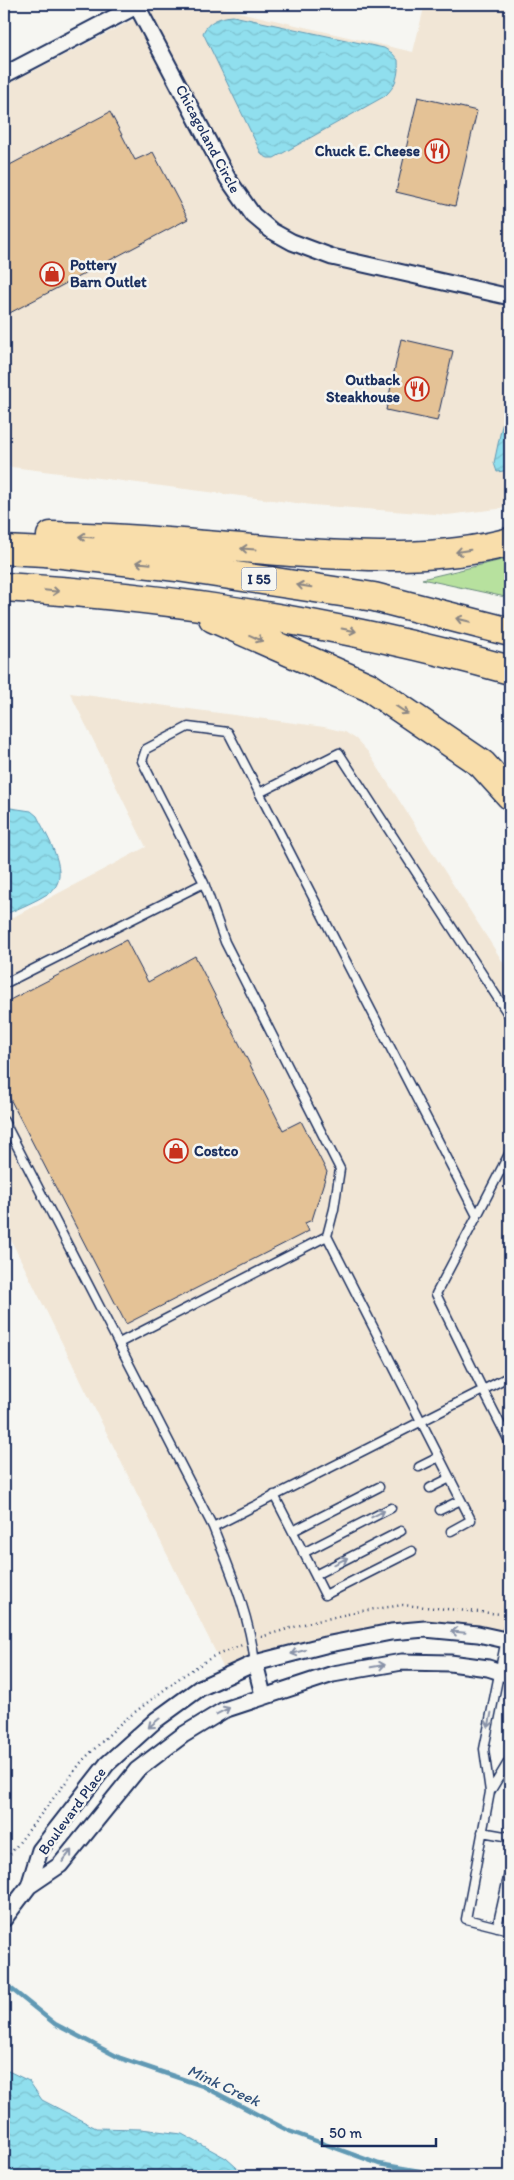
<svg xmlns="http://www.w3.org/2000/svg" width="514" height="2180" viewBox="0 0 514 2180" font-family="Itim,sans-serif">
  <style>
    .built { fill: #f1e6d6 }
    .green { fill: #b7e19e; stroke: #69887e }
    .water { fill: url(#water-waves); stroke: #6199b4 }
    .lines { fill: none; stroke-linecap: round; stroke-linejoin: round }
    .stream { stroke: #6199b4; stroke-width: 4.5 }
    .building { fill: #e4c296; stroke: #1b2f5e }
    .service-casing { stroke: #1b2f5e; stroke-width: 11 }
    .minor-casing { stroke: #1b2f5e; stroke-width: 19 }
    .motorway-casing { stroke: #1b2f5e; stroke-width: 31 }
    .path { stroke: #1b2f5e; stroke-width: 2.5; stroke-dasharray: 1 4; stroke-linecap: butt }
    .service { stroke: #f6f6f2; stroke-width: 8 }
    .minor { stroke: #f6f6f2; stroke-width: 15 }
    .motorway { stroke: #f9deab; stroke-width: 28 }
    .oneway { stroke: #8a8684 }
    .oneway2 { stroke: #8892a8 }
    .labels { text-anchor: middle; stroke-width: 5; stroke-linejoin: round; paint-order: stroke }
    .shield { fill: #f6f6f2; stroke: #5d6b8a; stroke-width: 1 }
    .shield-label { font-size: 14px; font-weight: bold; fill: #1b2f5e }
    .street-label { font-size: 15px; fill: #1b2f5e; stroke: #f6f6f2 }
    .poi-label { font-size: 15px; font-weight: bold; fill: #1b2f5e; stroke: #f6f6f2; text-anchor: end }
    .water-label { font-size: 16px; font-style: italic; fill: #32527b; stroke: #f6f6f2 }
  </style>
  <defs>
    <pattern id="water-waves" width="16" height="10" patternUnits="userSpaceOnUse" patternTransform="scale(1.25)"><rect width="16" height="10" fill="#90dfee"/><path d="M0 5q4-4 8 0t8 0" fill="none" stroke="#7cc0ce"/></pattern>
  </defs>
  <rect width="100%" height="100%" fill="#f6f6f2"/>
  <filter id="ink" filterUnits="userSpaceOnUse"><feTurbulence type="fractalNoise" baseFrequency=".02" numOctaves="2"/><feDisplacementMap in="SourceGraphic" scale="10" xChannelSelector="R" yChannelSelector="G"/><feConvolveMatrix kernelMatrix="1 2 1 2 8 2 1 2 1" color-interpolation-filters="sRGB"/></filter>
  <g filter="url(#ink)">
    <path class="built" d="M164,4h40l209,48 12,-48h85v500l-12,5 -51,6 -135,-10 -308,-39v-380z
      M70,693l254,34 21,5 11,7 12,13 142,221v664l-35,-12 -75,-2 -86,15 -90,31 -220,-443v-304l142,-75z"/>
    <path class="green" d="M510,558v40l-88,-19z"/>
    <path class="water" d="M233,16l151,32 8,5 6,7c1,15 -2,26 -13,36l-111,62h-6l-6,-3 -59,-122c5,-12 17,-16 30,-17z
      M510,387v83l-13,2 -3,-9z
      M4,807l27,4 6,5c9,19 37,61 12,77 -14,9 -30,15 -45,22z
      M4,2069l25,12 13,19 54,28 45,1 41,5 44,24 20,18h-242z"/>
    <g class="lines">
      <path class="stream" d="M4,1983l51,41 65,34 83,28 86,45 90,33 69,12"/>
    </g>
    <path class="building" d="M418,97l59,14 -22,95 -59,-14z
      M110,112l25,48 18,-8 35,67 -184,97v-148z
      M401,339l52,12 -16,70 -51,-11z
      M126,940l22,42 47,-26 88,174 18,-9 26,51 -15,48 -7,3 4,8 -183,93 -122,-237v-84z"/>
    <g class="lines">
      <g class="service-casing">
        <path id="service" d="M259,793l80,-40 171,264
          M204,883l21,59 115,227 -6,40 -7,27
          M4,984l200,-101 -62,-122 4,-12 42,-22 40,5 249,484 -41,78 47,96 27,-14
          M4,1121l209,406
          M477,1216l33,-64
          M119,1343l208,-107 134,264 -21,10
          M419,1467l20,-10
          M430,1488l20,-10
          M274,1495l41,80 86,-44
          M293,1531l86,-44
          M451,1531l20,-11 -10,-20
          M303,1553l88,-45
          M315,1575l10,20 87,-44
          M510,1619l-26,130 6,43 -24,127 44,11
          M255,1663c-6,-49 -24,-90 -42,-136l270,-137 27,53
          M490,1792l20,-33
          M482,1832l28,5
          M497,1927l13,-58"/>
      </g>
      <g class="minor-casing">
        <path id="minor" d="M137,6l91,173 25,36 19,16 20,11 40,15 178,40
          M4,75l136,-71
          M255,1663l8,32
          M29,1886l11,-36 67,-86 49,-44 44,-32 55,-25 70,-18 66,-13 34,-3 53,5 32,7
          M4,1919l25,-33 31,-21 77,-95 46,-35 41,-25 109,-36 69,-12 48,1 38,5 22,7"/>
      </g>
      <g class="motorway-casing">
        <path id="motorway" d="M51,536c80,1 160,10 240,16 74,5 147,9 219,-10
          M4,550l41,2 132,15 197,30 136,35
          M4,587c170,10 342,37 506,83
          M213,618l156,69 113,77 28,31"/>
      </g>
      <path class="path" d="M261,1637l43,-13 57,-13 42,-6 98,9
        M4,1862l79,-102 39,-38 59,-45 31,-20 30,-12"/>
      <use href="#service" class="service"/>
      <use href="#minor" class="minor"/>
      <use href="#motorway" class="motorway"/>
    </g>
    <defs><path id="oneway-shaft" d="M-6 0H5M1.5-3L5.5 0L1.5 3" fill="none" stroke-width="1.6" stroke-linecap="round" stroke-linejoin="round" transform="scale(1.25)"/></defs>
    <g class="oneway">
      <use href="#oneway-shaft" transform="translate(86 537) rotate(-176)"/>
      <use href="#oneway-shaft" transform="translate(248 549) rotate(-176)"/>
      <use href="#oneway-shaft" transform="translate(463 551) rotate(171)"/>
      <use href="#oneway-shaft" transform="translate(143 563) rotate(-174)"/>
      <use href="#oneway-shaft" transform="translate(304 586) rotate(-171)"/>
      <use href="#oneway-shaft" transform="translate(52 591) rotate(6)"/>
      <use href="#oneway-shaft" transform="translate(463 620) rotate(-166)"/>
      <use href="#oneway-shaft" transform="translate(349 630) rotate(11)"/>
      <use href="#oneway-shaft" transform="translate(256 638) rotate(24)"/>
      <use href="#oneway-shaft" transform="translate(402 710) rotate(34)"/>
    </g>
    <g class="oneway2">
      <use href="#oneway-shaft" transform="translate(378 1514) rotate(-27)"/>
      <use href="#oneway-shaft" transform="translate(341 1561) rotate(-27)"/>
      <use href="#oneway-shaft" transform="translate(458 1632) rotate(-175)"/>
      <use href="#oneway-shaft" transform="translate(298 1652) rotate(165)"/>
      <use href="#oneway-shaft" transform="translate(378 1666) rotate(-10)"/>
      <use href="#oneway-shaft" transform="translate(223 1711) rotate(-27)"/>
      <use href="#oneway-shaft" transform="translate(490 1720) rotate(101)"/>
      <use href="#oneway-shaft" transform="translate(154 1723) rotate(140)"/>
      <use href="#oneway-shaft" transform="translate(67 1856) rotate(-52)"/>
    </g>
  </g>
  <defs>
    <g id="restaurant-ring" transform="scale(1.25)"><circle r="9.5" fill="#f6f6f2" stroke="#c8321e" stroke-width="1.5"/><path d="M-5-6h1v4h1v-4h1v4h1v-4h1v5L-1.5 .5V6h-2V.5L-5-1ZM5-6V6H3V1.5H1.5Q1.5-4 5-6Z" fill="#c8321e"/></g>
    <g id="shop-ring" transform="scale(1.25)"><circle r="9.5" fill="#f6f6f2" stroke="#c8321e" stroke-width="1.5"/><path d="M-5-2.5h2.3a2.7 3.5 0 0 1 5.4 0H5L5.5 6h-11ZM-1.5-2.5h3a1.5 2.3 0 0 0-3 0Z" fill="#c8321e"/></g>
  </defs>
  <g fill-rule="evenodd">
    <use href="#restaurant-ring" x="437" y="151"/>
    <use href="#shop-ring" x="52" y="274"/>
    <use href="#restaurant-ring" x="417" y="389"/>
    <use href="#shop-ring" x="176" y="1151"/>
  </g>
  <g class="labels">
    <rect class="shield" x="241.5" y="567.5" width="35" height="23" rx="4"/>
    <g class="shield-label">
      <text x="259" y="584">I 55</text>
    </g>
    <g class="street-label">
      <text transform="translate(208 139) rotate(62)" y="5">Chicagoland Circle</text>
      <text transform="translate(72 1811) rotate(-54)" y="5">Boulevard Place</text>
    </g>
    <g class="poi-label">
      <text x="420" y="156">Chuck E. Cheese</text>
      <text x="70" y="270" text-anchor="start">Pottery<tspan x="70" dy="17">Barn Outlet</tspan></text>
      <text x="400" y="385">Outback<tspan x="400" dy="17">Steakhouse</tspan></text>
      <text x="194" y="1156" text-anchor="start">Costco</text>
    </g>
    <g class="water-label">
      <text transform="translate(224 2085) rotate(25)" y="6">Mink Creek</text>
    </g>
  </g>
  <rect width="514" height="2180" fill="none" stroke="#f6f6f2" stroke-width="20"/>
  <rect x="10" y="10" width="494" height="2160" fill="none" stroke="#1b2f5e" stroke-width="2" filter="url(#ink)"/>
  <path d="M322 2138v8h114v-8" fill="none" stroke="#1b2f5e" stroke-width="2.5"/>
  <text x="329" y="2138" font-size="15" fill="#1b2f5e" stroke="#f6f6f2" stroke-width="4" paint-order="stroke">50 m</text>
</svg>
